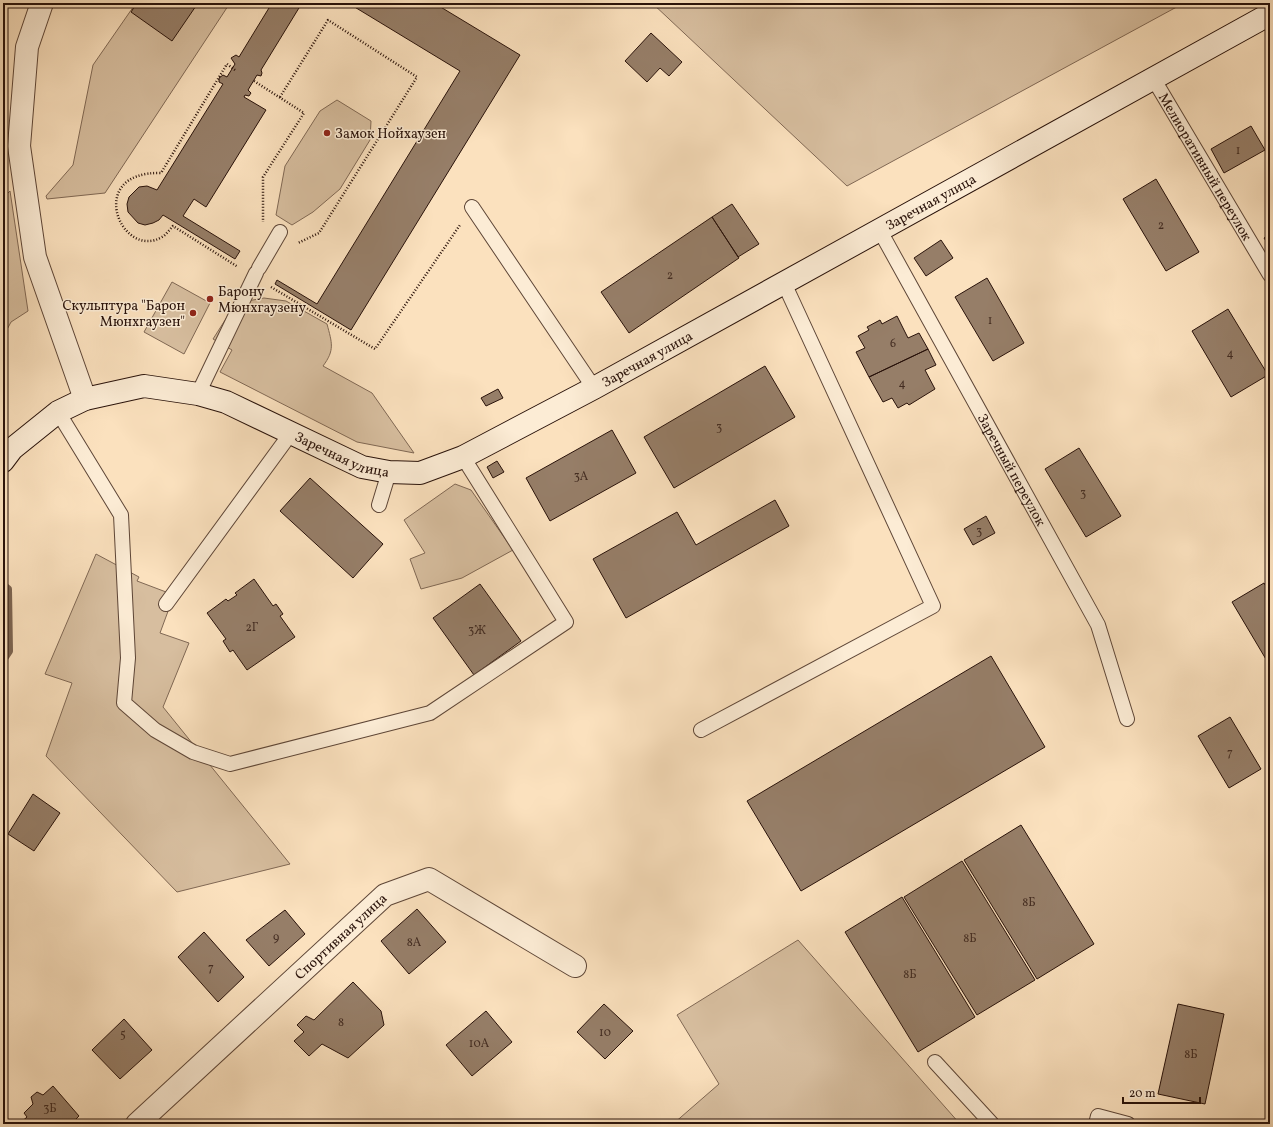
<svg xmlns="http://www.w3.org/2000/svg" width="1273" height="1127" viewBox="0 0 1273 1127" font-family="Vollkorn,serif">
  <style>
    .green { fill: #d7be9f; stroke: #806854 }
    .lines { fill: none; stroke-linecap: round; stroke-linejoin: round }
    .stream { stroke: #7c6451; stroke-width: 8 }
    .building { fill: #967e68; stroke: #29120a }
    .service-casing { stroke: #5e4637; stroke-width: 16 }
    .minor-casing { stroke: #5e4637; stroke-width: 24 }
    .secondary-casing { stroke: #29120a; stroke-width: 24 }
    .path { stroke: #29120a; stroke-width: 2.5; stroke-dasharray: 1 2; stroke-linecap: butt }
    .service { stroke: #fcecd5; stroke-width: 14 }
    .minor { stroke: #fcecd5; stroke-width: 22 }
    .secondary { stroke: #fcecd5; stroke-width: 22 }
    .poi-dot { fill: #8f2418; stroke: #fcecd5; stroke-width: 1.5 }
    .labels { text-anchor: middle; stroke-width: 3; stroke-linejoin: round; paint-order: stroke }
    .number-label { font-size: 12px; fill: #442d22 }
    .poi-label { font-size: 14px; fill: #29120a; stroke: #fcecd5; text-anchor: start }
    .street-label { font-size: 14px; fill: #29120a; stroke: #fcecd5 }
  </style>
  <rect width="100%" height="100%" fill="#fbe1be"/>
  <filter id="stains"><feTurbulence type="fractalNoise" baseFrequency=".005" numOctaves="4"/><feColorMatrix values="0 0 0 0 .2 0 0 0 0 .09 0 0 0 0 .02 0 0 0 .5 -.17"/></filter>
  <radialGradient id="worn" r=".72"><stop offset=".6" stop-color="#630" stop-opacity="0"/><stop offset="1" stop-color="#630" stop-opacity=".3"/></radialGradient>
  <path class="green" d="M136,3h94l-125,190 -58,6 -1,-3 27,-31 20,-100z
    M652,3h532l-337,183z
    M337,100l34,21 -1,19 -30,49 -27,23 -21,13 -16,-10 9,-49 35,-55z
    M10,191l18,120 -17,11 -8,15v-139z
    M172,282l38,21 -26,51 -40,-22z
    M264,298l22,3 41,23c5,19 8,26 -4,42l49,27 42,60 -57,-11 -137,-70 12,-22 -19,-11 23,-36z
    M455,484l16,6 42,60 -51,28 -41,11 -11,-30 15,-6 -21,-33z
    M96,554l43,23 -2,4 37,14 -14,38 29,10 -26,64 127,157 -113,28 -131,-136 26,-73 -27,-9z
    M798,940l162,184h-287l46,-40 -42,-69z"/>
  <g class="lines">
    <path class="stream" d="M3,585l5,4 1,62 -6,9"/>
  </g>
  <path class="building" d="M137,3h61l-26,38 -41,-29z
    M272,3h30l-41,67 1,3 -1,3 -4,-1 -9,15 3,3 -2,3 -4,-1 -1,2 22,13 -60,97 -12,-8 -11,17 57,35 -5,8 -72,-44 -4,5 -6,3 -8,2 -7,-2 -10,-11 -1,-8 2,-7 10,-10 8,-1 10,4 66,-106 -4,-2v-4l4,-3 4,2 8,-13 -4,-6 5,-3 3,2z
    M348,3h86l86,52 -169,275 -76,-46 2,-4 40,24 143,-233z
    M651,33l31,29 -13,14 -9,-8 -13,14 -22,-21z
    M1251,126l14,24 -41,23 -13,-24z
    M1156,179l43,73 -33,19 -43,-72z
    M732,204l27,40 -21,13 -26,-40z
    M712,217l27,41 -110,75 -28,-41z
    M1270,234v13l-6,-9z
    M941,240l12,18 -27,18 -12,-18z
    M987,278l37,65 -31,18 -38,-64z
    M1228,309l40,66 -37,22 -39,-66z
    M897,316l11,22 11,-5 9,16 -59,28 -13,-25 9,-4 -7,-12 11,-6 -2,-3 13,-7 2,4z
    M928,349l8,16 -11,5 10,19 -26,16 -2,-2 -9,5 -6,-10 -9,4 -14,-25z
    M765,366l30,51 -121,71 -30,-51z
    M498,389l5,9 -17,8 -5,-8z
    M612,430l24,43 -86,48 -24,-43z
    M1079,448l42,68 -35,21 -41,-68z
    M497,461l7,11 -11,6 -6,-11z
    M310,478l73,66 -30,34 -73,-67z
    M775,500l14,26 -163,92 -33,-59 84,-47 19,33z
    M986,516l9,17 -22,12 -9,-16z
    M254,579l19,27 3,-2 7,10 -3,2 15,21 -48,33 -14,-20 -3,2 -7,-11 3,-2 -19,-26 19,-14 2,2 9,-6 -2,-2z
    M1264,583l6,10v73l-38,-64z
    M480,584l41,57 -47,34 -41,-57z
    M991,656l54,91 -244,144 -54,-90z
    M1230,717l31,52 -32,19 -31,-52z
    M33,794l27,19 -26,38 -26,-17z
    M1021,825l73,119 -57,35 -73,-119z
    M962,861l73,119 -58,35 -73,-118z
    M902,897l73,120 -57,35 -73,-120z
    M417,909l29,33 -37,32 -28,-33z
    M285,910l20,24 -36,32 -23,-26z
    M204,932l40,45 -26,25 -40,-45z
    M353,982l28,29 3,14 -36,33 -26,-14 -13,12 -15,-15 10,-9 -7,-7 9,-9 8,4z
    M604,1004l29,27 -28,28 -28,-27z
    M1178,1004l46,10 -19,90 -47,-10z
    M486,1011l26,31 -40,34 -26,-31z
    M124,1019l28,31 -32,29 -28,-29z
    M53,1086l26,30 -8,8h-52l8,-7 -3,-4 9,-9 -2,-7 6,-5 6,3z"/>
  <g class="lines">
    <g class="service-casing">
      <g id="service">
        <path id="s1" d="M1153,78l117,197"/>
        <path d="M472,207l122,181"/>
        <path id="s2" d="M879,229l219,396 29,94"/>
        <path d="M259,268l21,-36"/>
        <path d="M198,394l58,-121"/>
        <path d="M58,412l63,103 7,143 -4,45 31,27 38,22 37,12 200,-51 136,-91 -103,-165"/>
        <path d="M379,505l10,-33"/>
        <path d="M166,604l125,-171"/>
        <path d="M701,730l232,-124 -149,-323"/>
        <path d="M935,1062l57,62"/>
        <path d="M1096,1124l2,-8 30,8"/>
      </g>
    </g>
    <g class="minor-casing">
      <g id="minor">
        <path d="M42,3l-15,44 -8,99 16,111 50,142"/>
        <path id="s3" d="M137,1124l248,-229 44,-16 146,87"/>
      </g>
    </g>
    <g class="secondary-casing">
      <g id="secondary">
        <path id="s4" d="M3,461l9,-12 46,-37 27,-13 59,-13 54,8 28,8 136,65 27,5 31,1 43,-16 131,-69 676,-374"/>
      </g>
    </g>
    <path class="path" d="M235,70l-8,-6 -66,109c-77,-2 -40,88 1,64 4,-2 8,-8 11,-11l65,41
      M254,81l50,32 -41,64v45
      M280,97l48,-77 89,57 -98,156 -21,10
      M271,287l104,62 85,-124"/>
    <use href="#service" class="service"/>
    <use href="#minor" class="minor"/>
    <use href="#secondary" class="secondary"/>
  </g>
  <g class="poi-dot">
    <circle cx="327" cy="133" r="4"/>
    <circle cx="210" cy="299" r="4"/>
    <circle cx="193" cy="313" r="4"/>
  </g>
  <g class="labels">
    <g class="number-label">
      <text x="1238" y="154">1</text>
      <text x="1161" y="229">2</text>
      <text x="670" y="279">2</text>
      <text x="990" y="324">1</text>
      <text x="893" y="347">6</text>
      <text x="1230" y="357">4</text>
      <text x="902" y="387">4</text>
      <text x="719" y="431">3</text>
      <text x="581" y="480">3А</text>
      <text x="1083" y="497">3</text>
      <text x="979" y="535">3</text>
      <text x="252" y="631">2Г</text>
      <text x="477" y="634">3Ж</text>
      <text x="1230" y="756">7</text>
      <text x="1029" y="906">8Б</text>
      <text x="276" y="941">9</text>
      <text x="970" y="942">8Б</text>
      <text x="414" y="946">8А</text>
      <text x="211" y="971">7</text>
      <text x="910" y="978">8Б</text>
      <text x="341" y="1026">8</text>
      <text x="605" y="1036">10</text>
      <text x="123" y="1038">5</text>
      <text x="479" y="1047">10А</text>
      <text x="1191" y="1058">8Б</text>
      <text x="50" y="1112">3Б</text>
    </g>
    <g class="poi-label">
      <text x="335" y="138">Замок Нойхаузен</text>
      <text x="218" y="296">Барону<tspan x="218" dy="16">Мюнхгаузену</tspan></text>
      <text x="185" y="310" text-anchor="end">Скульптура "Барон<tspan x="185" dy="16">Мюнхгаузен"</tspan></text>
    </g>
    <g class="street-label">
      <text dy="5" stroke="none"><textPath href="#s1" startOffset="103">Мелиоративный переулок</textPath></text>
      <text dy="5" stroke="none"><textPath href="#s4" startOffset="1036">Заречная улица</textPath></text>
      <text dy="5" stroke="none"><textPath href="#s4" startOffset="712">Заречная улица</textPath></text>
      <text dy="5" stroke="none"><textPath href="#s4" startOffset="376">Заречная улица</textPath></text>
      <text dy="5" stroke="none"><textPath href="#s2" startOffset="275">Заречный переулок</textPath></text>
      <text dy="5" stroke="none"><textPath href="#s3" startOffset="277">Спортивная улица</textPath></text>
    </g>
  </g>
  <rect width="1273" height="1127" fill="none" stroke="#fbe1be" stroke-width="16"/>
  <rect x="4" y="4" width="1265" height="1119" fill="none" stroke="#29120a" stroke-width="2"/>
  <rect x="8" y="8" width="1257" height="1111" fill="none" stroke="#29120a"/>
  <path d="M1123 1097v6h77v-6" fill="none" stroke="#29120a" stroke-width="2"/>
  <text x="1129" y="1097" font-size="12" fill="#29120a" stroke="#fcecd5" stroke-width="3" paint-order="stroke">20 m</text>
  <rect width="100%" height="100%" filter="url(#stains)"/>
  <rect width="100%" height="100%" fill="url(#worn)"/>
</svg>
